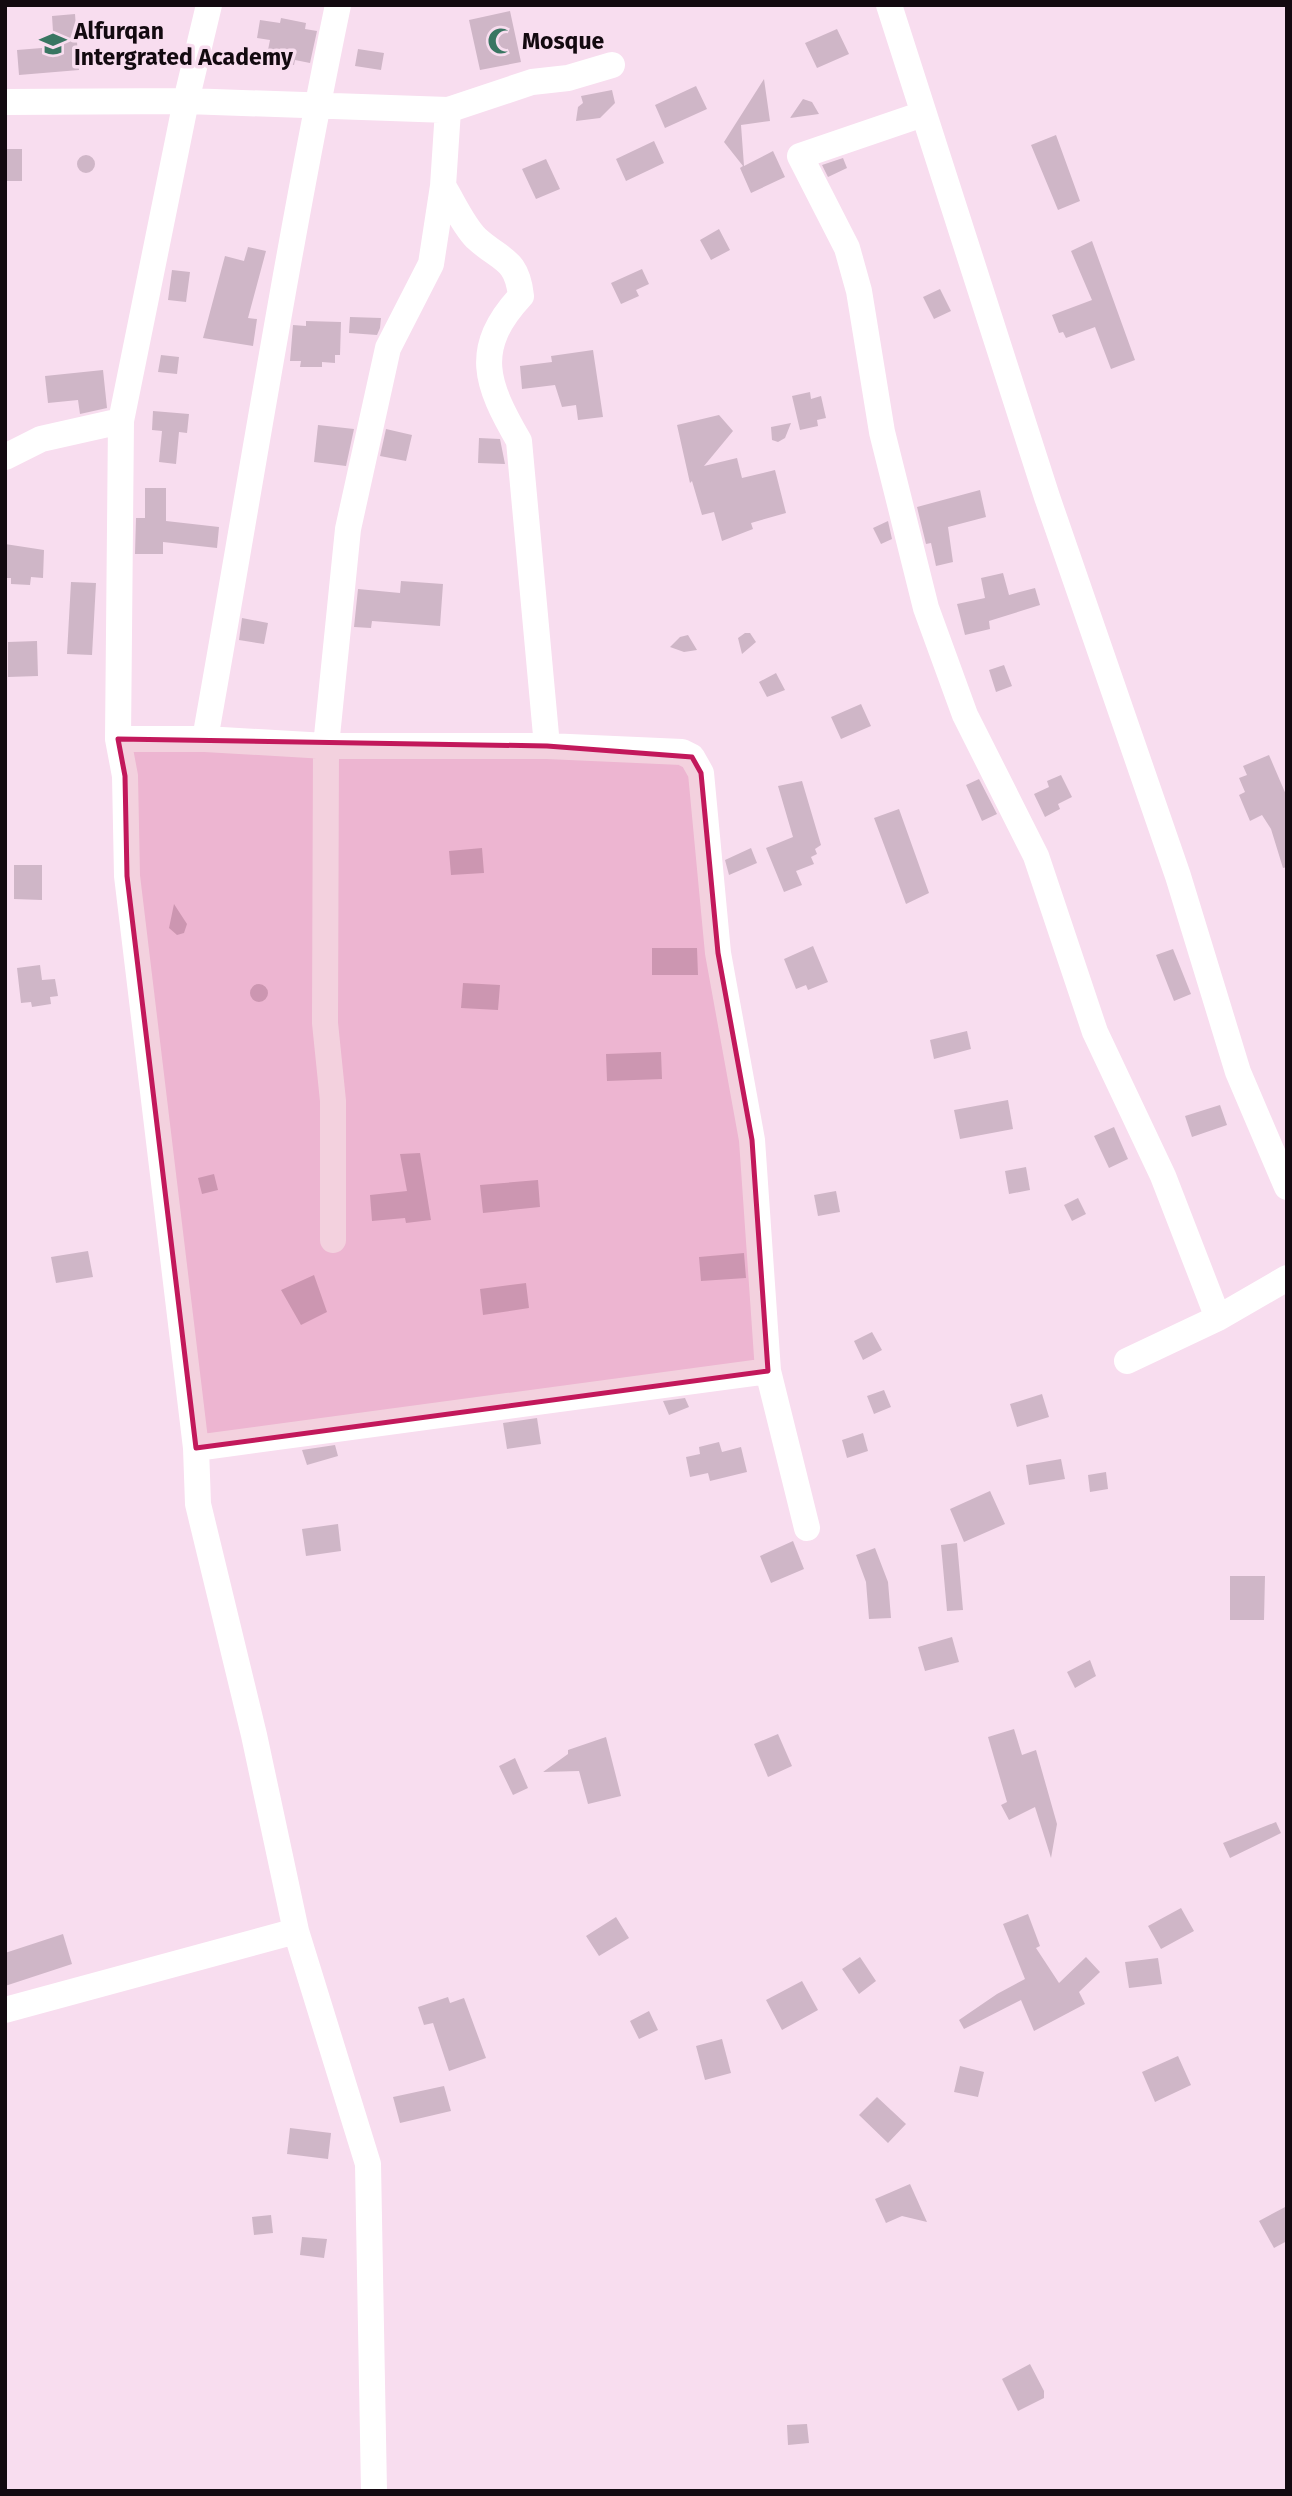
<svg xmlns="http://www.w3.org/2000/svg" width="1292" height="2496" viewBox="0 0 1292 2496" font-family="'Fira Sans',sans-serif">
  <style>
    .building { fill: #cfb6c7 }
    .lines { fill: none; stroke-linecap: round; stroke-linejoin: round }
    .minor { stroke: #fff; stroke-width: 26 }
    .marked { fill: #c2185b; fill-opacity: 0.2; stroke: #c2185b; stroke-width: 5; stroke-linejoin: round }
    .labels { text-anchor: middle; stroke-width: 7; stroke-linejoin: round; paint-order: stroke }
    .poi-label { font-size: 23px; font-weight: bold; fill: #130a10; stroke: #f8ddef; text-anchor: start }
  </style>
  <rect width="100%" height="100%" fill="#f8ddef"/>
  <path class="building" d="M510,11l11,51 -41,8 -11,-50z
    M75,14l4,56 -60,5 -2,-25 37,-3 -2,-31z
    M281,18l25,5 -1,6 12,2 -7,32 -15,-3 -1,5 -28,-5 4,-20 -13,-2 3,-18 20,3z
    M837,29l12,25 -32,14 -12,-25z
    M358,49l26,4 -3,17 -26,-4z
    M764,79l6,42 -29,4 3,41 29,-15 12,26 -34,16 -11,-25 3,-2 -19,-24z
    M696,86l11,23 -42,19 -10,-23z
    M612,90l3,13 -15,15 -24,3 2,-14 5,-4 -2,-7z
    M803,99l9,3 7,12 -29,4z
    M1056,135l24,66 -22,9 -27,-65z
    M654,141l10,22 -38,18 -10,-22z
    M5,149h17v32h-17z
    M77 164a9 9 0 1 1 18 0a9 9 0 1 1-18 0Z
    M843,158l4,10 -19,9 -6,-12z
    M546,159l14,30 -24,10 -14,-30z
    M719,229l11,21 -19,10 -11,-20z
    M1092,241l43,119 -24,9 -16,-42 -29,11 -3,-6 -4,1 -7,-18 40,-15 -21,-49z
    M248,247l18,4 -18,67 9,1 -4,27 -50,-8 22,-82 19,5z
    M642,269l7,15 -13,6 3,6 -18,8 -10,-21z
    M172,270l18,2 -4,30 -18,-2z
    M940,289l11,22 -17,8 -11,-22z
    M350,317l31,1 -1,10 -3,7 -28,-2z
    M306,321l35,1 -1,33h-5v8l-13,-1v5h-22l1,-6h-11l3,-36 13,1z
    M593,350l10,67 -25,3 -2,-15 -14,2 -7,-22 -33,4 -2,-23 32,-4 -1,-6z
    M161,355l18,2 -2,17 -19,-2z
    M103,370l4,38 -27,6 -2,-14 -30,3 -3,-27z
    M810,392l1,7 10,-3 5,22 -9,2 1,6 -18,4 -8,-34z
    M153,411l36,3 -2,19 -8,-1 -3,32 -17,-2 3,-31 -10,-1z
    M719,415l14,16 -29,35 33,-8 5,20 33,-8 11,43 -35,10 2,6 -31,12 -8,-29 -12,3 -10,-34 -2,2 -13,-58z
    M791,423l-6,15 -7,4 -6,-2 -1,-13z
    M318,425l36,4 -8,37 -32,-4z
    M386,429l26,6 -6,26 -26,-5z
    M479,438l21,1 5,25 -27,-1z
    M145,488h21v33l53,6 -2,21 -54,-6v12h-28l1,-36h9z
    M980,490l6,27 -38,10 5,35 -17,4 -5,-23 -5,1 -9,-37z
    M888,521l4,18 -11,5 -8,-16z
    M5,544l39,6 -1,28 -12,-1 -1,8 -19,-1v-6h-6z
    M1003,573l6,22 26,-7 5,17 -51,16 1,8 -25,6 -8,-31 28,-6 -4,-20z
    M401,581l42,3 -3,42 -68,-5 -1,7 -17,-1 4,-38 42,4z
    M71,582l25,1 -4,72 -25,-1z
    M242,618l26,5 -4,21 -25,-4z
    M745,633h5l6,9 -14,12 -4,-16z
    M688,635l9,15 -13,2 -14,-5 10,-10z
    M37,641l1,35 -30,1v-35z
    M1004,665l8,21 -16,6 -7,-22z
    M776,673l9,17 -18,7 -8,-15z
    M861,704l10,22 -30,13 -10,-22z
    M1269,755l18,42v70l-4,1 -12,-39 -9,-14 -12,6 -11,-26 6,-3 -6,-14 8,-3 -4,-9z
    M1061,775l11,22 -14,7 2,5 -15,8 -11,-23 15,-7 -2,-6z
    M979,779l18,35 -15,7 -16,-36z
    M802,781l19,64 -6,4 2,5 -6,3 3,7 -18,7 6,14 -18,7 -18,-44 27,-11 -15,-51z
    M899,809l30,84 -23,11 -32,-86z
    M482,848l2,25 -33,2 -2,-24z
    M751,848l6,15 -28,12 -4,-15z
    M14,865h28v35l-28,-1z
    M174,904l13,20 -3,9 -7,2 -8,-7z
    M813,946l15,36 -20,8 -2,-5 -10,4 -12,-30z
    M652,948h45l1,27h-46z
    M1173,949l18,45 -17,7 -18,-46z
    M40,965l2,15 13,-1 3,17 -8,1 1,7 -19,3 -1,-5 -10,1 -4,-35z
    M463,983l37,2 -2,25 -37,-2z
    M250 993a9 9 0 1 1 18 0a9 9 0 1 1-18 0Z
    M967,1031l4,18 -37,10 -4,-19z
    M661,1052l1,27 -55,2 -1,-27z
    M1008,1100l5,29 -53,10 -6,-29z
    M1220,1105l7,20 -35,12 -7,-21z
    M1114,1127l14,32 -19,9 -15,-32z
    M420,1153l11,67 -25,3 -1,-5 -33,3 -2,-26 37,-4 -7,-37z
    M1026,1167l4,23 -21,4 -4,-23z
    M214,1174l4,16 -16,4 -4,-16z
    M538,1180l2,27 -57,6 -3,-28z
    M836,1191l4,21 -22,4 -4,-21z
    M1078,1198l8,16 -14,7 -8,-16z
    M88,1251l5,26 -37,6 -5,-26z
    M744,1253l2,25 -45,3 -2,-24z
    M314,1275l13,37 -26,13 -20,-35z
    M526,1283l3,25 -46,7 -3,-26z
    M872,1332l10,18 -19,10 -9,-19z
    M884,1390l7,17 -17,7 -7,-18z
    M1042,1394l7,23 -32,10 -7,-23z
    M685,1398l4,9 -20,8 -6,-14z
    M537,1418l4,26 -34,5 -4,-26z
    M863,1433l5,18 -21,7 -5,-18z
    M719,1442l3,10 19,-5 6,25 -37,9 -2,-8 -18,4 -4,-20 14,-3 -1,-7z
    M335,1445l3,11 -31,9 -5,-15z
    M1061,1459l4,20 -36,6 -3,-20z
    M1106,1472l2,17 -18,3 -2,-17z
    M990,1491l15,33 -41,18 -14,-33z
    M338,1524l3,27 -35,5 -4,-27z
    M793,1541l11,28 -33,14 -11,-27z
    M957,1543l6,67 -16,1 -6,-66z
    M875,1548l13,34 3,36 -22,1 -3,-37 -10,-27z
    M1230,1576h35l-1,44h-34z
    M952,1637l7,25 -34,9 -7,-24z
    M1090,1660l6,16 -21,12 -8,-16z
    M1014,1729l8,26 14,-5 21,74 -6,34 -16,-51 -26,13 -8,-15 6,-3 -19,-65z
    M778,1734l14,32 -24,11 -14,-33z
    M606,1737l15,59 -33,8 -9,-33 -36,1 25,-18v-4z
    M515,1758l13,30 -15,7 -14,-29z
    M1276,1822l5,11 -51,25 -7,-15z
    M1181,1908l13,23 -33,18 -13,-23z
    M1028,1914l12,32 -4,2 23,35 27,-26 14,15 -21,20 6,12 -51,27 -13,-31 -57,29 -5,-9 38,-26 28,-15 -22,-55z
    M616,1917l13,21 -30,18 -13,-20z
    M63,1934l9,30 -67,22v-33z
    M860,1957l16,24 -17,13 -17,-25z
    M1158,1958l4,26 -33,4 -4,-26z
    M802,1981l16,29 -36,20 -16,-30z
    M448,1997l2,6 14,-5 22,60 -37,13 -16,-48 -9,2 -6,-18z
    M649,2011l9,19 -19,9 -9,-18z
    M722,2039l9,34 -26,7 -9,-34z
    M1178,2056l13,29 -36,17 -13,-30z
    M960,2066l24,6 -6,25 -24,-5z
    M444,2086l7,25 -51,12 -7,-26z
    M877,2097l29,27 -18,19 -29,-28z
    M290,2128l41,5 -3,26 -41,-5z
    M910,2184l17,38 -25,-6 -16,7 -11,-24z
    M1287,2206v35l-13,7 -15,-27z
    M271,2215l2,18 -19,2 -2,-18z
    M302,2237l25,2 -3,19 -24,-3z
    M1030,2364l14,27v7l-26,13 -16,-32z
    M807,2424l2,19 -21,2 -1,-20z"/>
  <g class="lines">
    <path class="minor" d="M209,5l-23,96 -65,320 -3,318 7,37 2,100 69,572 2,56 56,231 42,196 72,233 6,327
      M889,5l158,492 131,379 60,196 49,115
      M5,102l181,-1 262,9 84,-28 36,-4 44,-13
      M923,114l-123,42 47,92 12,43 23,141 44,176 39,107 71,141 59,176 68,144 55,142
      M443,186c10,16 20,39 33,52 25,23 41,20 45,58 -49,53 -35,88 -2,145l28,305
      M5,457l36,-18 80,-18
      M118,739h87l121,7h221l135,6 10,5 9,16 17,180 34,187 16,231 39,157
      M205,739c44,-245 82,-490 133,-734
      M333,1240v-139l-8,-78 1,-277 22,-217 40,-181 43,-84 12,-78 5,-76
      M1127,1361l91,-43 69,-40
      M196,1448l572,-77
      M5,2010l291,-79"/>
  </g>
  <path class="marked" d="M118,739l429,7 145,11 9,16 17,180 34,187 16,231 -572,77 -69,-572 -2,-100z"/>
  <defs>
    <g id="mosque-bare" transform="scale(2.1)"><path d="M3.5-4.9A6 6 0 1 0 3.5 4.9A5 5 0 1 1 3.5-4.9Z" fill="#397662" stroke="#f8ddef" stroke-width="2.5" paint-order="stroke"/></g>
    <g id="school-bare" transform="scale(2.1)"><path d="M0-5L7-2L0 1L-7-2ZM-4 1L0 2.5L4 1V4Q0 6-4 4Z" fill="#397662" stroke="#f8ddef" stroke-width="2.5" paint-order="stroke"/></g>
  </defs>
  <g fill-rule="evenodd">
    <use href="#mosque-bare" x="501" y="41"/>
    <use href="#school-bare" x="53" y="44"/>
  </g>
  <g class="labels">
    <g class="poi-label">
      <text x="74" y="39">Alfurqan<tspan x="74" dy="26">Intergrated Academy</tspan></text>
      <text x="522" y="49">Mosque</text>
    </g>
  </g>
  <rect width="1292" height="2496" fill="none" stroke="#130a10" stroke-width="14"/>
</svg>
